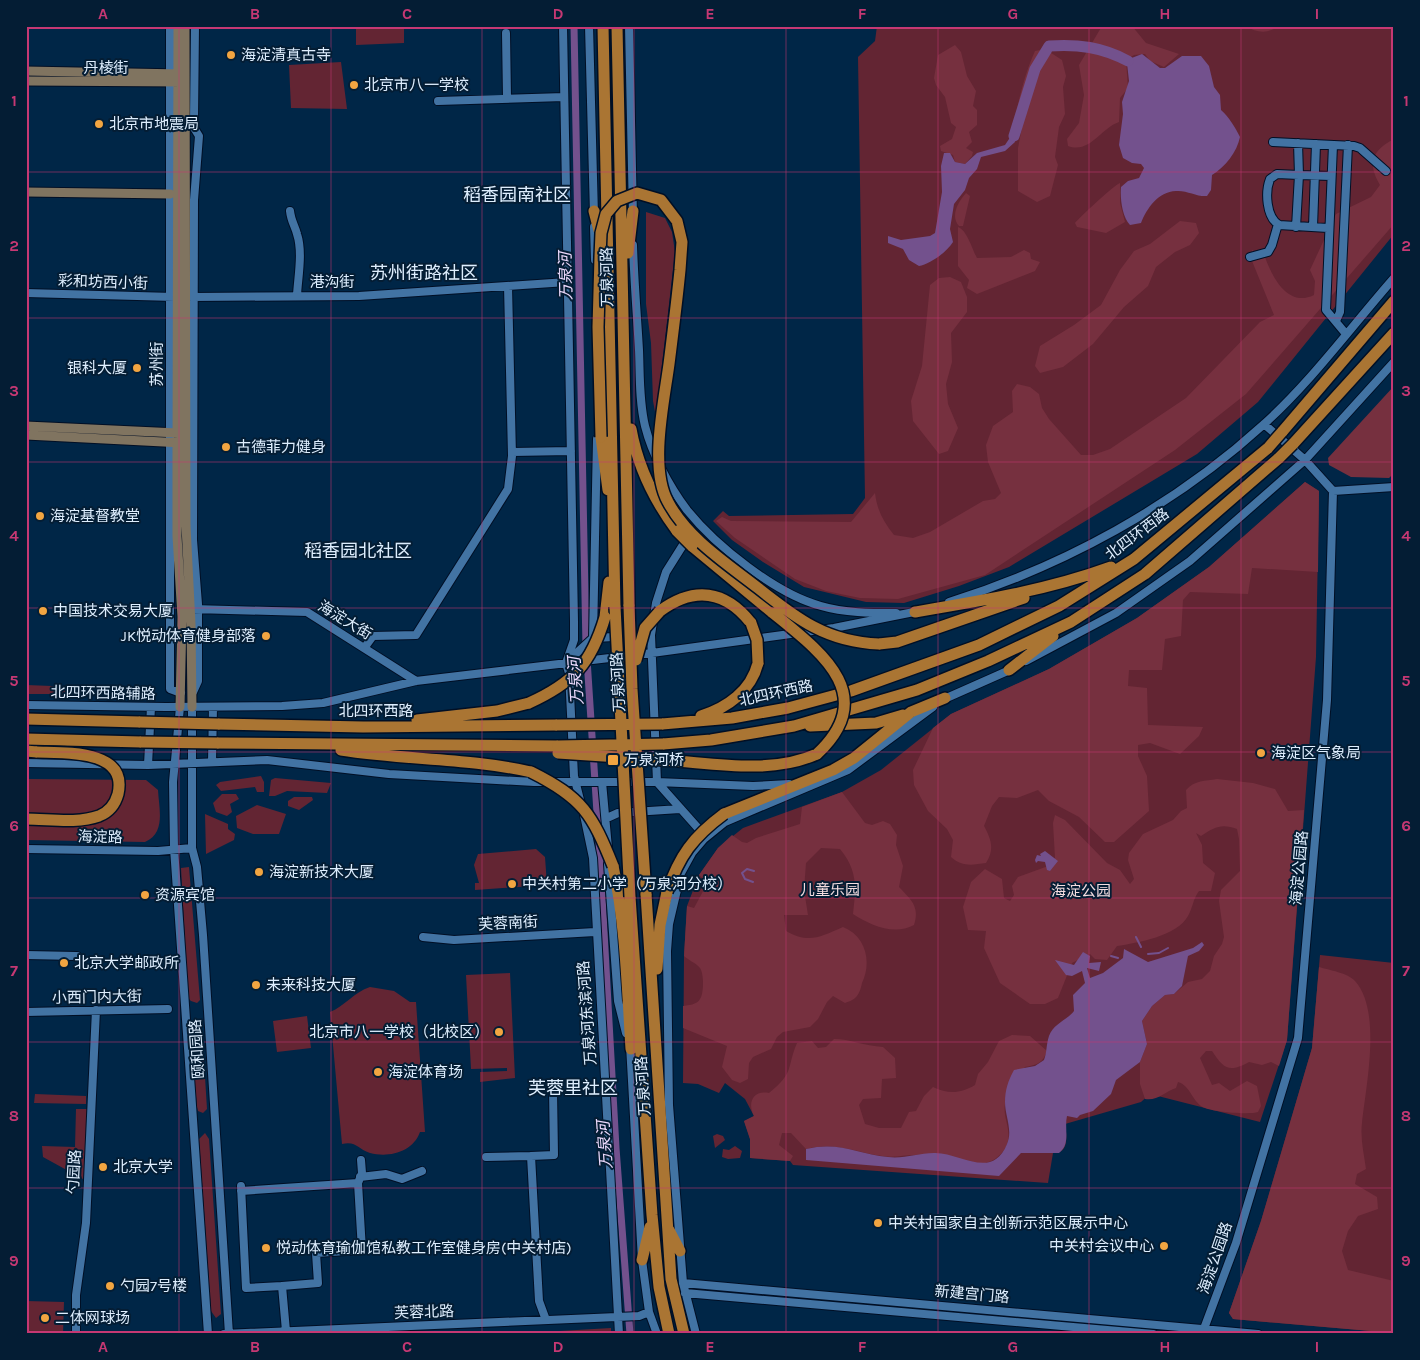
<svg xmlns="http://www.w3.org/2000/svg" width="1420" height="1360" viewBox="0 0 1420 1360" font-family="Karla,'Noto Sans SC',sans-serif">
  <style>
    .green { fill: #632533 }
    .forest { fill: #76303f }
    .water { fill: #73518d }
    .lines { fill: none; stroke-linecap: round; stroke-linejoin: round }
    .stream { stroke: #73518d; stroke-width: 2 }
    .canal { stroke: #73518d; stroke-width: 7 }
    .river { stroke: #73518d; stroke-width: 11 }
    .minor-casing { stroke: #000f25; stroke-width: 10 }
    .major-casing { stroke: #000f25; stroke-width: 11 }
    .highway-casing { stroke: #000f25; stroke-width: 14 }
    .minor { stroke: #4273a3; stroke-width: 8 }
    .major { stroke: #807460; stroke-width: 9 }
    .highway { stroke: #aa7533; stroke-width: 11 }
    .highway-bridge-casing { stroke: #000f25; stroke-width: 14; stroke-linecap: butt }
    .highway-bridge { stroke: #aa7533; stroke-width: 11 }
    .grid { fill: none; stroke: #c63873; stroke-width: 1; stroke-opacity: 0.55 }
    .poi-dot { fill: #f2a541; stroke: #041d34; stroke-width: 2 }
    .labels { text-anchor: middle; stroke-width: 4; stroke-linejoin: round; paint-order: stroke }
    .poi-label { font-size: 15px; fill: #deeefe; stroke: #041d34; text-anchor: start }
    .street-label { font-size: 15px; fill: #deeefe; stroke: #041d34 }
    .park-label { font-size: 15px; fill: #f4dde0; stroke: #041d34 }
    .water-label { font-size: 16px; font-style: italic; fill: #eddafd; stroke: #041d34 }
    .quarter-label { font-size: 18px; fill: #deeefe; stroke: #041d34 }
    .neatline { fill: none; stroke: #c63873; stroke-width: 2 }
    .grid-label { font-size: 16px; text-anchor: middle; font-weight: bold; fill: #c63873 }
  </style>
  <rect width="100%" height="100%" fill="#002647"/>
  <path class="green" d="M356,26h48v17l-48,2z
    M877,26h517v208l-136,168 -61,52 -188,113 -50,19 -55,17 -38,-1 -62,-15 -41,-25 -31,-22 -19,-19 10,-10 6,5 124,-2 12,-16 -7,-441 17,-16z
    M341,62l6,47 -56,-1 -2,-43z
    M646,212l19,6 7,14 3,20 -19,165 -3,-16 -2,-58 -5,-39z
    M1305,482l14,9 -3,166 -29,383 -27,82 -110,-28 -9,8 -76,22c2,12 4,30 -12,29l-5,30 -255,-18 -3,-4 -40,-3v-19l-6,-18 10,-5 -9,-17 -20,-16 -6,10 -21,-9 -15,-1 1,-127 3,-50 12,-31 19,-27 25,-20 99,-36 39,-22 70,-56 98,-45 88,-51 72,-51z
    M26,685l52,2 1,7h-53z
    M261,776l3,6v10h-7l-2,-5 -34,4 -5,-6 4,-3z
    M275,778l56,5 -4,10 -40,-2 -12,5h-6l2,-16z
    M26,779l120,1 12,10c1,19 8,43 -13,52l-119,-2z
    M222,794h14l3,5 -9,5 2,8 -5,4 -11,-4 -3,-9z
    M294,797h18l1,3 -14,10 -11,-4v-5z
    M257,805l29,9 -7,20h-26l-16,-6 -1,-12z
    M205,814l23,10v5l7,5 -1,6 -28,14z
    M536,849l9,8 2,28 -72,5v-7h4l-5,-18 4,-11z
    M189,867l11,133 -3,3 -6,-2 -3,-3 -7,-130z
    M1320,955l74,8v370l-161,-14 -4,-6 32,-92 51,-173z
    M510,973l5,105 -35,4v-10l27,-1v-3l-36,1 -5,-94z
    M370,987l24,4 16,11h6l9,130h-5c-7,20 -31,26 -50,21 -13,-4 -13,-12 -28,-9l-12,-132c15,-6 24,-20 40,-25z
    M307,1016l4,32 -34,4 -4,-31z
    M197,1024l5,5 5,80 -4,4 -5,-2 -1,-4 -7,-75 3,-7z
    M35,1094l51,2v8l-52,-1z
    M76,1109h12l-2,63 -3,7 -40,-22 -1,-11 33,1z
    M205,1133l4,6 12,175 -5,4 -5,-7 -12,-172z
    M717,1134l6,2 2,4 -10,8 -2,-12z
    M735,1146l7,5 -2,7 -12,1 -6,-2 1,-8 6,1z
    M26,1301l38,1 -1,32h-37z
    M611,1328v6h-103z"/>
  <path class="forest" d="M1102,26h30l14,17 33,11 -15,13 -14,-6 -5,-7 -11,1 -8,5 2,28 -8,10 -1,24c-18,6 -29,32 -51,24l-1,-7 12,-16 5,-28 -5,-30z
    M1245,26h34c-12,8 -21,7 -34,0z
    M955,45l6,7 6,24 9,15 -3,15 4,4v15l-8,7 3,10 -6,6 7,4 -1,4 -7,8 -10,-2 -2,-7 -12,-4 -1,-5 12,-7 4,-12 -5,-4 -6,-26 -9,-12 -2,-7 4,-23z
    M1045,49l17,11 4,16 -3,11 2,27 -6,13 -4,30 3,8 -8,31 -13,6 -19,-11v-43l5,-26 -8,-4c5,-23 10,-45 20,-67z
    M1394,139v85l-148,170 -71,56 -190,125 -87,24 -38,-1 -34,-7 -31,-12 -60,-41 -19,-17 6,-4 9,4 120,1 24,-29c2,17 8,28 19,42l19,3 17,-6 53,-31 12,-2 6,-6 -13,-31 -2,-17 7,-19 20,-14 -1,-21 5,-7 13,3 9,7 3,14 7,11 32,36h12l17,-6 76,-51 74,-76 14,-7 -22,-54v-11l13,7c7,20 23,51 49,38l1,-14 -5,-11 26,-56 35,-17 9,-12c-13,-21 -8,-35 14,-46z
    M1120,183v20l5,19 -19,11 -29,-6 -2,-4c5,-6 39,-38 45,-40z
    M966,193l4,3 -7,30h-4c-9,-10 -1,-24 7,-33z
    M1180,221l16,2 3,10 -9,12 -15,7 -19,15 -8,19 -24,21 -31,37 -30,23 -23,6 -5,-7 5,-20 34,-21 27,-20 19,-35 14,-19 16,-7z
    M958,227c9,3 14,22 19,31l34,-1 13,-7 6,3 1,6 9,3 -5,9 -58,23 -10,-6 2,-8 -11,-14z
    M950,277l11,5 6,15v15l-16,21 1,29 -6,22 2,20 10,24 -10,23 -9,3 -26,-33 -2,-20 11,-35 8,-81 9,-7z
    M1394,386v87l-5,5 -38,-1 -22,-12 -1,-7z
    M1305,482l14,9 -1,81 -66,-4 -4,26 -58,-2 -7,8 -2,36 -16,3 -3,31h-33l-1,16 19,2 1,37 55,2 -4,9 -19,18 -30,-11 -12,2v11l9,20 2,35 -35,31h-9l-26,-25 -30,-16 -11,-11 -21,8 -18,-1 -7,9 -8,20c7,13 11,23 2,37 -14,2 -24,4 -35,-6l2,-17 -6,-11 -19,-18 -14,-26 -1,-15 20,-42 18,-14 98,-45 88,-51 72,-51z
    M1217,779l36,4 22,6 13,22 16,-1 -17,230 -8,26 -8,-4 -9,3 -13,-3c-20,11 -25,7 -37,-11h-6l-6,7 12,27 7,-2 11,8 17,-10 10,5 4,20 -3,6c-8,3 -50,0 -57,-6 -10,-8 -11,-20 -23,-24l-2,6c-12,4 -18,13 -31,11l-5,-15v-22l7,-18 -5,-23 10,-15 13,-11 9,-1 14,-12 14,-3 8,-8 4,-15 8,-12 2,-7 -5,-36 2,-11 19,-19 -1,-32 -2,-10c-15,-6 -23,-2 -36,7l-5,-3 6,12 1,18 12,10 -4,18h-12c-6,8 -6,16 -11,25 -11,20 -51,27 -71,30l-10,14 -12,-1 -5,-5 -18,9 -14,35 -13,6h-15l-30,-21 -16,-35 2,-17 -18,-1 -5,-23 8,-25 14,-13 17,10 2,19 6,3 4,-6 -2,-9 6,-9 33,-12 4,-7 -2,-35 2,-8 10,5 42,43 13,7 10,14 4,-5 -6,-19 1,-7 14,-19 30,-14 8,-9 6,-3 -1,-18c9,-10 19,-9 31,-11z
    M842,792l23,31 7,2 11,-4 7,3 7,11 -1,10 7,21 -4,21c12,13 21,19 15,38 -20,11 -44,0 -61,-11 3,-27 5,-43 -13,-65l-19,-1 -15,15 -2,27 4,25h-24l2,16c23,13 34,6 57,-4 23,9 29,35 19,56 -1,5 -3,12 -7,15 -2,2 -7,4 -10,5l-12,-7 -6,6 -9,17 -8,8 -27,5 -6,5 -6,12 -18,8 -4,6 -1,16 -8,4 -8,-3 -10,-13 5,-21 -44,-18v-22c5,-1 14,-1 17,-7 4,-6 4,-25 0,-31 -4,-5 -12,-8 -16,-12l3,-50 7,2 14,-26 -9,-7 19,-27 14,-13 10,7 5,1 9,-5 44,-14 2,-17z
    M1319,967c10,3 29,6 36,14 27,30 11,104 7,142 -2,15 2,31 4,46l-9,5 -2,10 22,13 1,12 -20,7 -10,15 -6,20 6,19 46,11v52l-161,-14 -4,-6 32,-92 51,-173z
    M1012,1035l18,1 17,15c-4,12 -10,14 -22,16 -7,11 -15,22 -19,34 -7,18 16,38 -11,58 -8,5 -16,6 -25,2 -17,-2 -37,-7 -54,-6 -12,0 -22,3 -34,1 -29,-4 -45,-14 -76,-7l-15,-16h-9l-3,12 14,11 -3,5 -40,-3v-19l-6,-18 10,-5c-7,-13 -1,-26 15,-23 26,-21 17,-24 28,-50l15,-2 6,7 8,-1 8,-8c16,0 30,7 49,8l12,11 1,20 -14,1 -1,19 -18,1 -4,6 6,19 14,4h22l8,-16 7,-1 8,-15 9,-9c15,7 27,7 42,-2l3,-11 10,-12 11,-21z"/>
  <path class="water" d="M1142,54l18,14h5l17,-12h19l8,10 5,21 6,8 1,15c8,7 14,17 19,27 -3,15 -15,30 -28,38l-1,15 -4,6c-10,1 -20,-6 -31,-5 -18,1 -29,17 -35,32l-11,2c-8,-8 -10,-27 -9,-38l7,-6 11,-3 5,-10 -3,-4 -9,-1 -9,-5 -4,-13 4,-31 -1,-12 7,-21 -2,-18 2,-4z
    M1013,133l2,9 -10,9 -24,6 -4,12 -8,9 -4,12 -11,14 -4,25 3,13c-6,10 -23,22 -34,24l-10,-6 -6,-11 -15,-6v-7l13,4 29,-4 5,-3 7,-41 -1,-26 3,-13h6l5,9 10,2 12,-11 28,-8z
    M1045,851l13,10 -8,10 -3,-1 -2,-8 -7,-1 -2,2 -1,-3 2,-5 4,1 -1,-2z
    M1202,942l2,3 -5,6 -11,5 -6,30 -8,8 -9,1 -13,11 -10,15 5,23 -7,18 -24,18 -5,14 -18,17 -13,4 -3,3 -10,-2c-3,13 4,28 -8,37h-38l-22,23 -193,-16v-11c33,-8 52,5 82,8 16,2 30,-4 46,-4 26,-1 58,28 73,-9 6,-14 -2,-28 -2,-42 0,-12 3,-21 9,-32l21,-4 9,-6c3,-8 2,-15 5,-24 4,-12 18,-16 25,-25l-1,-16 12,-12 -3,-12 -10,5 -6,-1 -11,-15 19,5 9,-13 7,4 -1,7 12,-1 -2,9 -12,-3 3,10 13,-5 20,-15 1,-9 24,13 45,-14z"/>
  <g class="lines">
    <path class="stream" d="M753,882l-8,-3 -3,-6 5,-4 7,2
      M1136,937l5,10
      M1148,954l11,-1 9,-5
      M1111,956l7,2"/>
    <path class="canal" d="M574,26l12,622
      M587,659l11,169
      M599,841l17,307 14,186"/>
    <path class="river" d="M1014,136l21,-67 14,-23c29,-2 53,1 79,15"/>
    <g class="minor-casing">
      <path id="minor" d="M170,26v663l11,4
        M563,26l11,595v19l-8,23 3,10 5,103 7,28
        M589,26l5,189
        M629,26l4,190
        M506,33l1,65
        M438,101l126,-4
        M1273,142l81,4 6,2 26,23
        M1298,143l1,32 -22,-1 -7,5c-5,13 -4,38 9,46l49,3
        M1333,145l-7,165 20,24
        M290,211c1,10 5,15 7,23 6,18 1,43 0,61
        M594,227l1,33
        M1296,227l3,-52 32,1
        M1313,227l3,-83
        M633,245c1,35 4,70 6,105 1,25 0,51 6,76 7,28 24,60 42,84 29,36 89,84 134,96 24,7 49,7 75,7
        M1250,257l18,-5 4,-7 6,-21
        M26,293l148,4
        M191,297l168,-1 208,-14
        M1336,321l4,-9 8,-167
        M512,452l59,-1
        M1333,491l61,-4
        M688,537l-22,35 -10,31 -5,32 6,147 48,54
        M949,602c115,-36 225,-96 314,-177 48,-43 88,-98 131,-147
        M193,609l114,3 109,69
        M595,638l38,-2
        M365,647l8,-11 43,-1 92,-146 4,-33 -4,-170
        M569,660l24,-22 4,-199
        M1026,661l90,-48 74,-52 115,-101 89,-98
        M193,692l5,-11v-77l-5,-64 1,-340 5,-64 -5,-8v-8l1,-94
        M942,700l70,-31
        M26,705l140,2 116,-1 41,-3 93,-22 236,-28 182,-25 85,-17
        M180,707l-7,75 1,66 34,486
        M192,707v141l5,19 6,68 26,399
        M212,762l1,-55
        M26,763l122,2 119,-5 122,14 145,8h123l96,4 36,-2
        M148,765l3,-58
        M602,782l6,66
        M584,815l9,43 26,476
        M607,818l11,-5 62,-4
        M26,849l132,2 34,-3
        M608,864l10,137 8,32
        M423,937l31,3 141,-8
        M26,955l51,1
        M26,1012l142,-3
        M630,1045l12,215 7,52 8,22
        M531,1156l23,-1 -1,-66
        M486,1157l45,-1 8,145 7,19
        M360,1177l26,-3 16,5 20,-8
        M241,1186l5,102 36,-2
        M241,1191l117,-8
        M683,1283l575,51
        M685,1293l468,41
        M286,1331l-4,-45 36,-3 -2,-30 46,-3 -4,-67 4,-10 -1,-13
        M76,1334v-39l10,-72 10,-213
        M224,1334l393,-17 22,-1 10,-4
        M696,1334l-13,-51 -14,-178 -2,-154 2,-27 12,-51 11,-20 12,-14 21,-17 123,-52 85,-63
        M1202,1334l34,-91 62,-205 29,-338 6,-209 -28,-31 -41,-36"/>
    </g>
    <g class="major-casing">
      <path id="major" d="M178,26l-1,433v77l5,81 -2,90
        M185,26l1,500 5,98 1,83
        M26,71l156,3
        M26,81l157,1
        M26,192l144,2
        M26,426l152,7
        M26,435l157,8"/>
    </g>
    <g class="highway-casing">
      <path id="highway" d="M603,26l12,581
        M617,26l12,580
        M594,211l7,27
        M628,253l5,-42
        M631,429c7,39 23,71 46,102
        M1282,432l112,-131
        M601,437l7,53
        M1293,444l101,-111
        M692,546l81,67
        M660,611c34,-25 65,-21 91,12
        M915,612c66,-11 133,-22 196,-45
        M605,617l4,-35
        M879,644l18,-2 127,-44
        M1009,670l44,-34
        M701,716c26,-8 50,-25 57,-53
        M26,719l114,3
        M417,720l80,-9 32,-8
        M218,724l145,3 194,-2
        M662,724l70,-6 56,-10 63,-17 128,-46 80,-39 75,-47 134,-111
        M810,726l66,-3 27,-8
        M26,739l115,3
        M217,743l341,3
        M663,744l48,-4 83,-14 123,-36 71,-29 83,-39 74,-48 134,-116
        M341,750c63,10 128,8 190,22
        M26,751l11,1
        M664,760c50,3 106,15 153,-6
        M724,814l109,-44 21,-12 57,-46 34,-14
        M613,866c13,60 14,122 18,183
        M646,894l25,385 13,55
        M630,897l22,318 7,72 10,47
        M657,969l3,-44 7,-33
        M669,1230l11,21
        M642,1260l8,-33"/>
    </g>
    <use href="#minor" class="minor"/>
    <use href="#major" class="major"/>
    <use href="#highway" class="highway"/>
    <g class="highway-bridge-casing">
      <path id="highway-bridge" d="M601,437l-3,-110 2,-70 1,-24 5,-19 11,-13 20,-8 24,7 16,21 5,21 -2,28c-3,31 -7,62 -11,94 -5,38 -20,104 -1,138 19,36 58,61 90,86 39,31 69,54 121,56
        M1268,448l14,-16
        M1279,458l14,-14
        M677,531l15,15
        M629,606l3,83 14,205
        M615,607l15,290
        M773,613c48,39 107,82 44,141
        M751,623l6,17 1,23
        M636,660l9,-32 15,-17
        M529,703c44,-20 62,-39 76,-86
        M140,722l78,2
        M557,725l105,-1
        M141,742l76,1
        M558,746l105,-2
        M558,753l106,7
        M531,772c52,26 61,42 82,94
        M26,819c23,0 51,5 73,-3 10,-4 16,-11 19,-22 10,-45 -53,-41 -81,-42
        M667,892c12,-36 26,-55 57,-78"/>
    </g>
    <use href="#highway-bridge" class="highway-bridge"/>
  </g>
  <path class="grid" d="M179,26v1308M331,26v1308M482,26v1308M634,26v1308M786,26v1308M938,26v1308M1089,26v1308M1241,26v1308M26,172h1368M26,318h1368M26,462h1368M26,608h1368M26,752h1368M26,898h1368M26,1042h1368M26,1188h1368"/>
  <g class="poi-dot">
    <circle cx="231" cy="55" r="5"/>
    <circle cx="354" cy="85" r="5"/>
    <circle cx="99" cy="124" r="5"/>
    <circle cx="137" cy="368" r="5"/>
    <circle cx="226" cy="447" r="5"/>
    <circle cx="40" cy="516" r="5"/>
    <circle cx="43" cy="611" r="5"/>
    <circle cx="266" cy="636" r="5"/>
    <circle cx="1261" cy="753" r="5"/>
    <rect x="607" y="754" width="12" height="12" rx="2.5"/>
    <circle cx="259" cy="872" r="5"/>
    <circle cx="512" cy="884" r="5"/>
    <circle cx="145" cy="895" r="5"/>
    <circle cx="64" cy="963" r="5"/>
    <circle cx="256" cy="985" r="5"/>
    <circle cx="499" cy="1032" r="5"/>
    <circle cx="378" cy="1072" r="5"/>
    <circle cx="103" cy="1167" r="5"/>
    <circle cx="878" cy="1223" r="5"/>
    <circle cx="1164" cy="1246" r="5"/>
    <circle cx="266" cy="1248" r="5"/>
    <circle cx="110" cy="1286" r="5"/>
    <circle cx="45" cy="1318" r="5"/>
  </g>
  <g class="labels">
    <g class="poi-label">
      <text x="241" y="60">海淀清真古寺</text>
      <text x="364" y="90">北京市八一学校</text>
      <text x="109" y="129">北京市地震局</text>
      <text x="127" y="373" text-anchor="end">银科大厦</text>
      <text x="236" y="452">古德菲力健身</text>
      <text x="50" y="521">海淀基督教堂</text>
      <text x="53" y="616">中国技术交易大厦</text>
      <text x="256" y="641" text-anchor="end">JK悦动体育健身部落</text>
      <text x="1271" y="758">海淀区气象局</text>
      <text x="624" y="765">万泉河桥</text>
      <text x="269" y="877">海淀新技术大厦</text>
      <text x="522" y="889">中关村第二小学（万泉河分校）</text>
      <text x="155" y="900">资源宾馆</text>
      <text x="74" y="968">北京大学邮政所</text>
      <text x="266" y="990">未来科技大厦</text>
      <text x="489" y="1037" text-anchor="end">北京市八一学校（北校区）</text>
      <text x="388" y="1077">海淀体育场</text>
      <text x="113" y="1172">北京大学</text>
      <text x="888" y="1228">中关村国家自主创新示范区展示中心</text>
      <text x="1154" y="1251" text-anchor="end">中关村会议中心</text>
      <text x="276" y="1253">悦动体育瑜伽馆私教工作室健身房(中关村店)</text>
      <text x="120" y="1291">勺园7号楼</text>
      <text x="55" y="1323">二体网球场</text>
    </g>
    <g class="street-label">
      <text x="106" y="73">丹棱街</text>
      <text transform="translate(607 277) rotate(-91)" y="5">万泉河路</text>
      <text transform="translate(103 282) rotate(2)" y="5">彩和坊西小街</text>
      <text x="332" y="287">港沟街</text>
      <text transform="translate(157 364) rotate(-90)" y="5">苏州街</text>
      <text transform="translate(1137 534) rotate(-37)" y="5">北四环西路</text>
      <text transform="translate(345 620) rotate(31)" y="5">海淀大街</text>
      <text transform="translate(618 682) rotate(-93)" y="5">万泉河路</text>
      <text transform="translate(103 693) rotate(1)" y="5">北四环西路辅路</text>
      <text transform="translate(776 693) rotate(-12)" y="5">北四环西路</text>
      <text x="376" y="716">北四环西路</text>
      <text transform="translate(100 837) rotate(1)" y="5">海淀路</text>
      <text transform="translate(1299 868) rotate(-85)" y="5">海淀公园路</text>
      <text transform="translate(508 923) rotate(-3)" y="5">芙蓉南街</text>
      <text transform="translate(97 997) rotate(-1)" y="5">小西门内大街</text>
      <text transform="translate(587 1013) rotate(-94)" y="5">万泉河东滨河路</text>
      <text transform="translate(197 1049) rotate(-94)" y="5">颐和园路</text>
      <text transform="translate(643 1086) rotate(-94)" y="5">万泉河路</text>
      <text transform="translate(74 1172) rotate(-87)" y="5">勺园路</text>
      <text transform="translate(1215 1258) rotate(-71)" y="5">海淀公园路</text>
      <text transform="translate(972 1294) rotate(5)" y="5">新建宫门路</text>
      <text transform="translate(424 1312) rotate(-2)" y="5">芙蓉北路</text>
    </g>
    <g class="park-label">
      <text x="830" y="895">儿童乐园</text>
      <text x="1081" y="896">海淀公园</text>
    </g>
    <g class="water-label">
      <text transform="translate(565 276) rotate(-91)" y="6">万泉河</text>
      <text transform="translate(575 681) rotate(-94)" y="6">万泉河</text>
      <text transform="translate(604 1145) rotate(-94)" y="6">万泉河</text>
    </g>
    <g class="quarter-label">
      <text x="517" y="201">稻香园南社区</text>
      <text x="424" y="279">苏州街路社区</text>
      <text x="358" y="557">稻香园北社区</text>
      <text x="573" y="1094">芙蓉里社区</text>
    </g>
  </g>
  <rect width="1420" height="1360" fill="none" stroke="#041d34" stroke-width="55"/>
  <rect x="28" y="28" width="1364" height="1304" class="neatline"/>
  <g class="grid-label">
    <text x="103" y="19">A</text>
    <text x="255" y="19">B</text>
    <text x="407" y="19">C</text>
    <text x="558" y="19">D</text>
    <text x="710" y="19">E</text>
    <text x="862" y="19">F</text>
    <text x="1013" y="19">G</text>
    <text x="1165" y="19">H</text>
    <text x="1317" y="19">I</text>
    <text x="14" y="106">1</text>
    <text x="1406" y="106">1</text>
    <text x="14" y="251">2</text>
    <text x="1406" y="251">2</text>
    <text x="14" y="396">3</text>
    <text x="1406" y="396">3</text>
    <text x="14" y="541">4</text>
    <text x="1406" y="541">4</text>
    <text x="14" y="686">5</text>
    <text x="1406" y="686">5</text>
    <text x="14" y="831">6</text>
    <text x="1406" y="831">6</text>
    <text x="14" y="976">7</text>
    <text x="1406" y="976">7</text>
    <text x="14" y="1121">8</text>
    <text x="1406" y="1121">8</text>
    <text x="14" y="1266">9</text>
    <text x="1406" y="1266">9</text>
    <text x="103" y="1352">A</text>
    <text x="255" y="1352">B</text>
    <text x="407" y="1352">C</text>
    <text x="558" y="1352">D</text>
    <text x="710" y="1352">E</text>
    <text x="862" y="1352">F</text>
    <text x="1013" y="1352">G</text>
    <text x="1165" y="1352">H</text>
    <text x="1317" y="1352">I</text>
  </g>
</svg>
